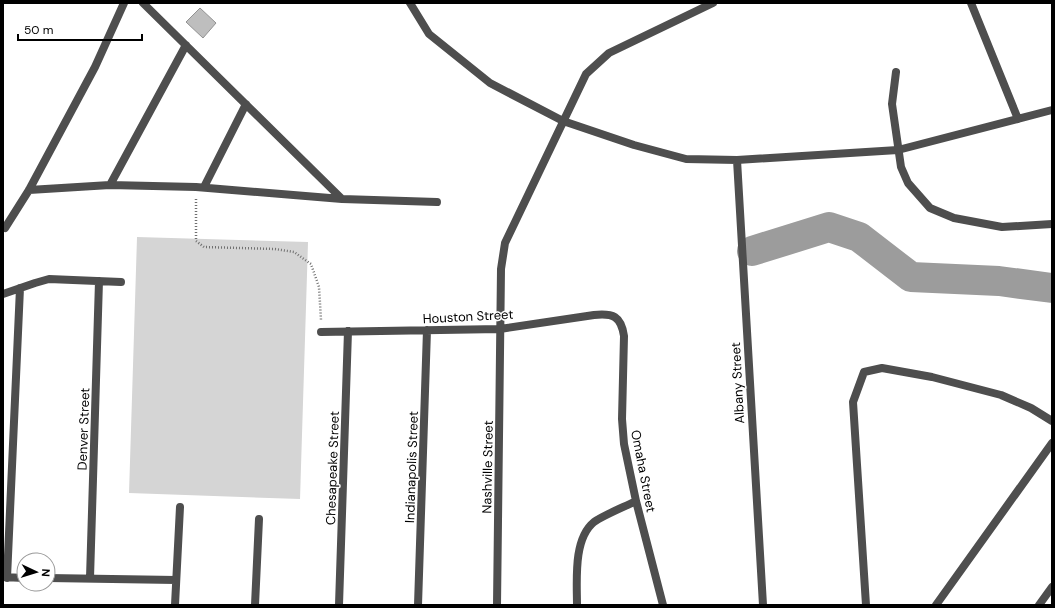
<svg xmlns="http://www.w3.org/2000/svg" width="1055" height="608" viewBox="0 0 1055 608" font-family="'DM Sans',sans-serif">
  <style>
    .green { fill: #d5d5d5 }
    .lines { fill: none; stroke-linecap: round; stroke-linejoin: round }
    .river { stroke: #9c9c9c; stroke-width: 30 }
    .building { fill: #bebebe; stroke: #929292 }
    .path { stroke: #707070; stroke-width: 2.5; stroke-dasharray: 1 2; stroke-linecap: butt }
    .street { stroke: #4e4e4e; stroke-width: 8 }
    .labels { text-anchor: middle; stroke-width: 3; stroke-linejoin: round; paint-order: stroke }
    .street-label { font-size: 13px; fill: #000; stroke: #fff }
  </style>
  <rect width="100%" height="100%" fill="#fff"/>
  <path class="green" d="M137,237l171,5 -8,257 -171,-6z"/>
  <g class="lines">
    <path class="river" d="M752,251l77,-24 30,10 52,40 88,4 53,7"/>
  </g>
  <path class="building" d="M200,8l16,15 -13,15 -17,-16z"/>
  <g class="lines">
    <path class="path" d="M196,199v42l8,6 71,2 19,3 17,12 8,23 2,33"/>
    <path class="street" d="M410,3l19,31 61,49 73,38 71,24 52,14 51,1 161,-10 154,-40
      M971,3l47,116
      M896,72l-4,32 9,63 7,16 22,25 24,10 48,9 50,-3
      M737,160l26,445
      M110,185l76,-140
      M204,187l42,-83
      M29,190l81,-5 86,2 146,12 -199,-196
      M342,199l95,3
      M5,228l24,-38 66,-123 29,-64
      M3,294l32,-11 14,-4 72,3
      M321,332l179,-3 94,-14c19,-2 27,1 30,21l-2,83 2,25 12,57 27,104
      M3,577l21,1
      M7,578l13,-290
      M48,578l128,2
      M90,578l9,-297
      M175,605l5,-98
      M255,605l4,-86
      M339,605l9,-274
      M418,605l9,-275
      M497,605l4,-336 4,-26 81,-169 23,-21 104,-50
      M577,605c0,-24 -4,-66 17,-83 10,-7 30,-15 42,-21
      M866,605l-13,-203 11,-30 18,-4 50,9 69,18 30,13 21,13
      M936,605l116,-162
      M1039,605l13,-18"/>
  </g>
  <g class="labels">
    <g class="street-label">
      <text transform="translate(468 316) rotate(-3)" y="5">Houston Street</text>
      <text transform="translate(737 383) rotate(-93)" y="5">Albany Street</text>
      <text transform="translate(83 429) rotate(-88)" y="5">Denver Street</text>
      <text transform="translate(411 467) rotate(-88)" y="5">Indianapolis Street</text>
      <text transform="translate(487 467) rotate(-89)" y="5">Nashville Street</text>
      <text transform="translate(332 468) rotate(-88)" y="5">Chesapeake Street</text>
      <text transform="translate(644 471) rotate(79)" y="5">Omaha Street</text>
    </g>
  </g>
  <rect width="1055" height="608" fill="none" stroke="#000000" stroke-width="8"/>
  <g transform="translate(36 572) rotate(94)"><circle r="19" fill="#ffffff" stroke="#999999"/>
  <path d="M0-3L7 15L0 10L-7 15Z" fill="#000000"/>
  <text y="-6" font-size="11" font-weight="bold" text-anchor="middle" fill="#000000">N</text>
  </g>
  <path d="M18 34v6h124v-6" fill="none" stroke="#000000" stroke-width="2"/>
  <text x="24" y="34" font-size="12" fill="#000000" stroke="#ffffff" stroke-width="3" paint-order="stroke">50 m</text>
</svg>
